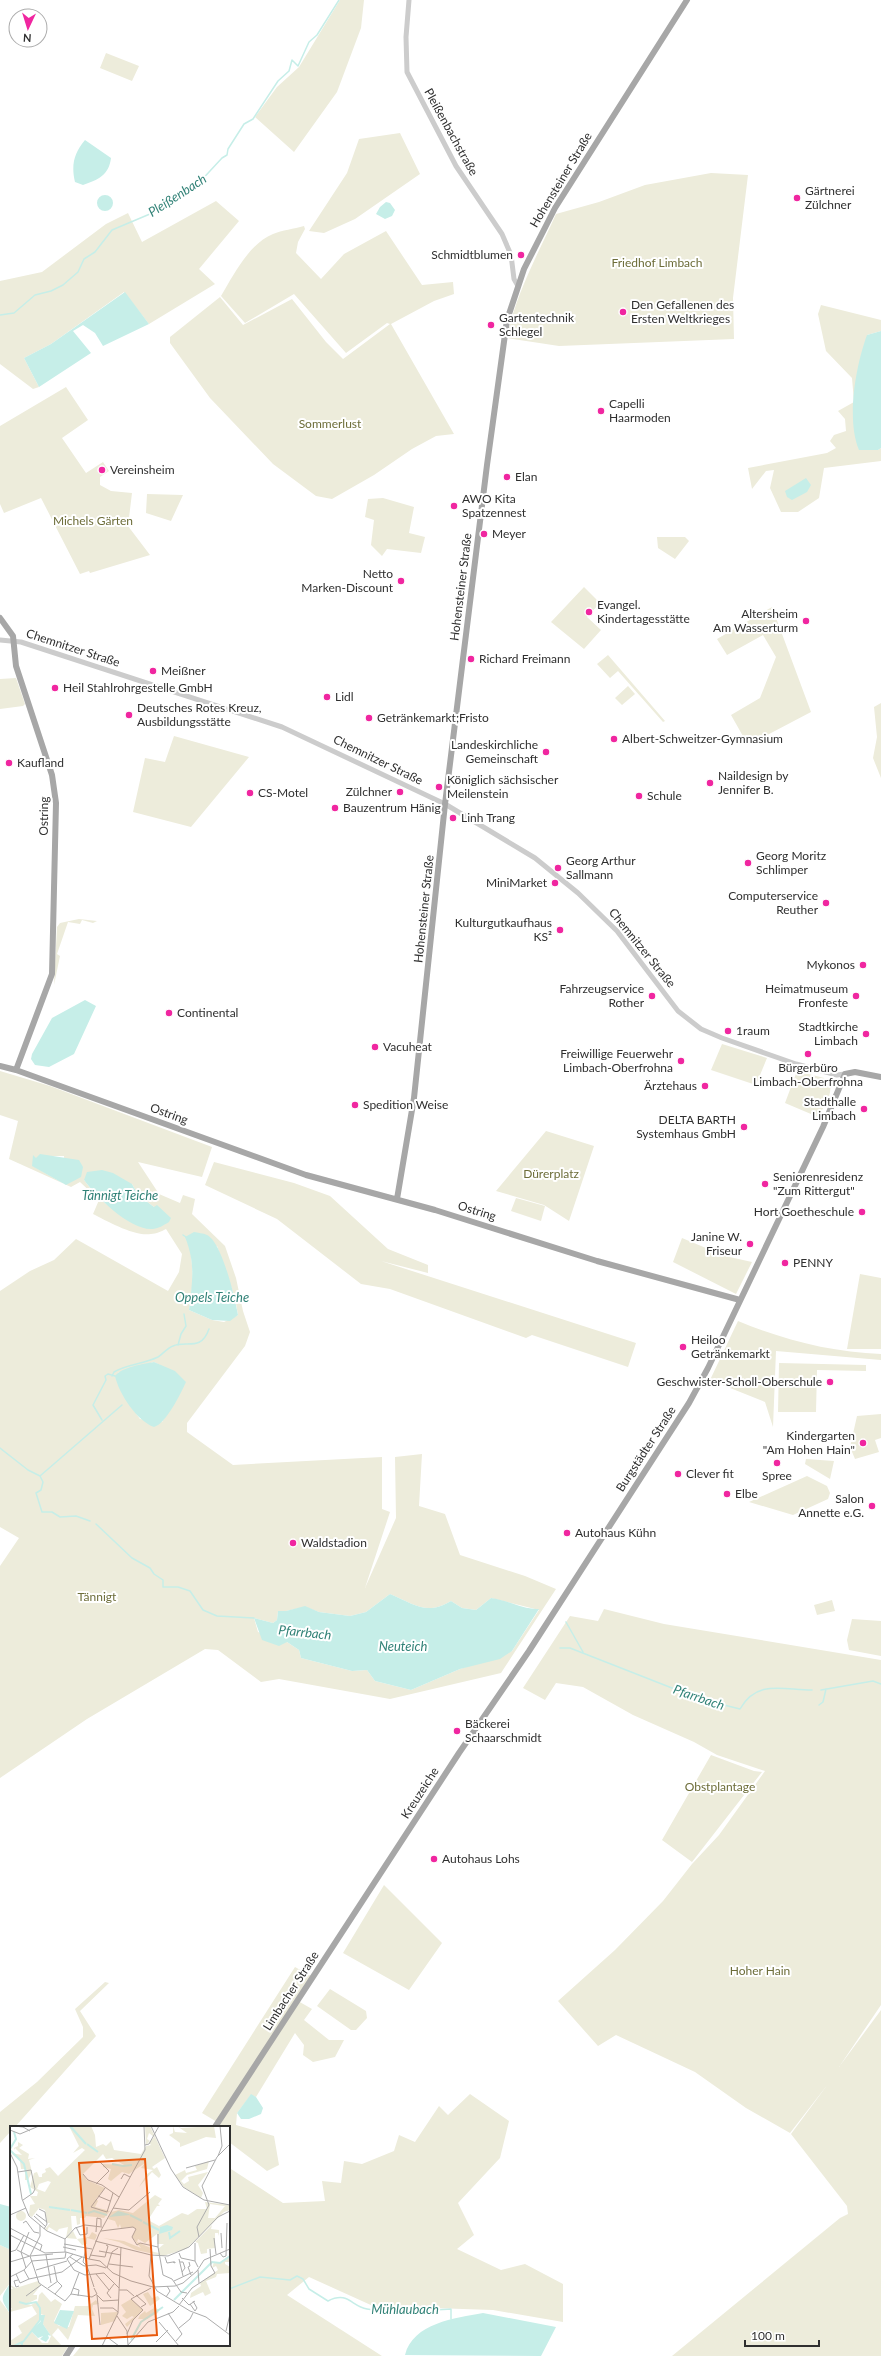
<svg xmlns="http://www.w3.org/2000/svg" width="881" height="2356" viewBox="0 0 881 2356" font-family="Lato,sans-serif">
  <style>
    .green { fill: #edecdb; fill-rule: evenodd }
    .water { fill: #c6eee8 }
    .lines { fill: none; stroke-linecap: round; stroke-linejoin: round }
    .stream { stroke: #c6eee8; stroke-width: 1.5 }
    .minor { stroke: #ccc; stroke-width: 5 }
    .major { stroke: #a7a7a7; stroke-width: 6 }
    .poi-dot { fill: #f026a0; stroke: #fff; stroke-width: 1.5 }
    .labels { text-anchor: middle; stroke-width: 4; stroke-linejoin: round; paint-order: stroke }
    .street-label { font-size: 12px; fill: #2f2f2f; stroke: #fff }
    .poi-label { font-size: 12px; fill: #2f2f2f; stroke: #fff; text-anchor: start }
    .park-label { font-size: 12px; fill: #6d6d39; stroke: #fff }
    .water-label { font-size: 13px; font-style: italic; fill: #318277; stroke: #fff }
    .inset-river { fill: none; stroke: #c6eee8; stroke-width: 2 }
    .inset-road { fill: none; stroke: #acacac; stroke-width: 1 }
    .view { fill: #e8590c; fill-opacity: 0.15; stroke: #e8590c; stroke-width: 2 }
    .inset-edge { fill: none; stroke: #2f2f2f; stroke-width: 2 }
  </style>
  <rect width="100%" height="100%" fill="#fff"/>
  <path class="green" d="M340,0h24l-3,28 -24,64 -43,60 -39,-35 22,-30 22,-20z
    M106,53l33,13 -7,15 -32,-13z
    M400,133l20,41 -65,45 -31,14 -15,-2 38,-58 12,-34z
    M711,173l37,2 -15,123 1,41 -175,7 -52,-8c8,-43 31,-84 49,-124l43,-12 46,-17z
    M216,201l23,20 -40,48 16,15 -66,40 -25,-32 -73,52 -27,14 15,29 -6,2 -33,-25v-83l42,-9 64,-48 22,-11 14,29z
    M304,226l1,3 -7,13 -2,11 25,26 23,-25 42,-23 36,54 31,-3 1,12 -20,7 -43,23 63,110 -18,2 -24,13 -38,26 -42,24 -16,-3 -43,-32 -63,-66 -40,-55v-6l50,-40 23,28 49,-26 34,43 17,17 47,-35 -3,-1 -41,30 -52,-59 -49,29 -24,-27c13,-22 28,-52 52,-62 9,-4 21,-5 31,-8z
    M821,305l60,15v11l-14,4 11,115 3,-2v13l-57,7 -5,30 -21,14h-17l-11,-24 4,-18 -8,1 -14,18 -4,-21 79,-15 9,-5 -6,-7 4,-6 12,-4 -1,-12 -7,-8 16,-9 -2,-24 -26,-27 -8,-37z
    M66,387l22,33 -26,18 24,35 17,-11 6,9 -9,6v8l11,6 21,2 -4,33 22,29 -60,18 -1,-2 -9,3 -39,-76 -37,15 -4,-9v-78z
    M147,494l36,1 -12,26 -25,-8z
    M383,498l31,9 -5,26 16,4 -4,16 -34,-4 -5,7 -11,-11 3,-25 -9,-3 3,-18z
    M657,537h28l4,4 -14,18 -17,-11z
    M584,587l16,16 -13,14 14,13 -17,19 -33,-27z
    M772,607l39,105 -63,33 -17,-30 29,-17 16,-41 -13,-22 -36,20 -10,-16z
    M608,655l57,66 -2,1 -45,-51 -8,7 -13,-14z
    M16,678l9,26 -2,2 -23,3v-30z
    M628,686l7,8 -13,11 -7,-7z
    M881,703v75l-8,-20 4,-21 -3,-30z
    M174,736l75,21 -58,70 -58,-15 12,-54 20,4z
    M79,919l18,2 -4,2 -11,-3 -2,4 -12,-2 -11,32 3,2 -6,29 3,-58 3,-4z
    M722,1044l45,14 -11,27 -45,-15z
    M0,1071l50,15 162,61 -10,30 -64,-15 21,32 21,9 3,-8 12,4 -3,15 33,32 11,32 7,33 7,21 -5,14 -58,77v9l46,33 149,-8v52l8,3 -25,76 31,-70 -1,-61 27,-3 -3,52 26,8 15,41 65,21 31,13 -55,84 -111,26 -111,-20 -18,3 -43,-32 -13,-1 -118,70 -87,59v-212l19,-28 -19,-11v-236l30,-20 24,-11 22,-21 92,52 11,-19 3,-18 -16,-25c-4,2 -10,5 -15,5 -16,3 -44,-13 -58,-20l6,-14 -19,-18 -9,5 -62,-28 9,-38 -18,-6zM52,1156h12l2,29 -33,-19zM84,1180l48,4 6,11 16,12 -41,2 -16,-12zM217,1246l18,52 3,17 -14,7 -12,-2 -23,-10 4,-30 -2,-28zM154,1362l6,3 7,49 -5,8 -22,-3 -13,-18 -9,-28zM390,1594c24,10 36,22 61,7l11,7 14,2 15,-12 48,12 -27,41 -52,18 -49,21 -36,-9 -8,-11 -15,1 -51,-13 -2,-8 -12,-8 -29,-10 -4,-14 19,5 4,-3 1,-9h8l19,-4 14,5 31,4 16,-4z
    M797,1071l31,8c7,14 -3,25 -10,38l-33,-14z
    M546,1131l48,15 -25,75 -25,-16 -48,-14z
    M214,1162l80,21 36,13 58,53 40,16v8l-47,-12 255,82 -8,24 -96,-32 -6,3 -136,-49 -29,-5 -84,-65 -72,-34z
    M516,1198l29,8 -4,15 -30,-10z
    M682,1238l43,18 27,6 -16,32 -63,-32z
    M860,1274l21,4v71h-34z
    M738,1321c46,19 93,31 143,33v6l-105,-9 -3,76 -8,-25 -55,-22z
    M779,1363l87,2v6l-49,-1 -1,42h-38z
    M881,1414v24l-6,2 4,12 -24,7 -5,-12 7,-31z
    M806,1459l28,2 -4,18 -25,-15z
    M807,1476l20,10 3,7 -2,6 -35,16 -44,-13z
    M832,1600l3,11 -18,4 -3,-10z
    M604,1609l60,15 217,36v345l-42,62 42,-57v346h-209l168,-138 8,-4 -1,-8 -56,-72 37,-50 -38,49 -44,-25 -51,-36 -79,-37 -18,11 -40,-45 57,-51 48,-49 29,-37 27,-29 46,-64 -48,-16 -23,-13 -61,-27 -50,-28 -27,-4 -11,17 -22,-12 47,-72 28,5z
    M852,1619l29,2v35l-32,-6 -2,-10z
    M711,1755l43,16 8,1 -70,90 -30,-22z
    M384,1885l58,58 -33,47 -66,-37z
    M295,1967l18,10 -15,24 14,8 -8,11 25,20h15l-9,17 -22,5 -10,-7 1,-10 -9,-12 -39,64 -5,-2 -14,18 -1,12 38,11 5,29 -12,6 -38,-29v-15h-14l2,-5 -15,-9z
    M105,1982l4,1 -29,28 16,25 -81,91h-4v4l-11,12v-31l37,-30 46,-45v-10l-8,-18z
    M330,1989l36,22 1,7 -11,12h-5l-34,-24z
    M470,2094l39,27 -9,37 -42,45 16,32 -17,14 44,21 24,-6 38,20v38l-70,-12 -120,-4 -64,-29 -22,18 95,61h-309l9,-11h147l2,-176 52,34 42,-2 -3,-20 19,2 3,-22 18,3 32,-13 5,-16 16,7 24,-36 9,9z
    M0,2245l11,5v32l-11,14z
    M0,2300l11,15v30h58l-7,11h-62z"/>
  <path class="water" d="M85,140l26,18c-2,17 -13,22 -28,27l-8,-3c-4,-17 -1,-29 10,-42z
    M97 203a8 8 0 1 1 16 0a8 8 0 1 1-16 0Z
    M386,202l4,1 5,7 -3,6 -7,3 -9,-5 4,-7z
    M125,292l24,32 -46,22 -8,-13 -12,-8 -10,6 18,22 -52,34 -15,-29 27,-14z
    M881,331v117l-3,2h-19c-13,-31 -3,-85 8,-115z
    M806,478l5,7 -4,7 -15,8 -5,-3 -2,-6z
    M85,1000l11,6 -22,48 -25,13 -14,-2 -4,-6 1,-5 20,-36z
    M40,1154l39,6 4,7 -2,10 -15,8 -34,-19 1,-11 3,3z
    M102,1170l11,3 19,11 6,11 16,12 3,-2 14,13 -2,4c-5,3 -11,7 -17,7 -23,1 -56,-33 -68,-49l3,-8z
    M194,1232c4,1 9,1 13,3 15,7 28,63 31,80l-8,6 -18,-1 -23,-10c3,-28 7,-46 -4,-73z
    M154,1362l21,9 11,11c-5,11 -20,42 -32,45 -17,-6 -35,-33 -39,-51 7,-9 28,-12 39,-14z
    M390,1594c24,10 36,22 61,7l11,7 14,2 15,-12c17,2 33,12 48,11l-27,42 -12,8 -40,10 -49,21 -36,-9 -8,-11 -15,1 -51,-13 -2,-8 -12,-8 -8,4 -17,-6 -8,-22 19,5 4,-3 1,-9h8l19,-5 14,6 31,4 16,-4z
    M251,2094l5,3 7,11 -2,6 -12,5h-8l-4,-6z
    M0,2204l11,3v43l-11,-5z
    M11,2282v33c-11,-17 -11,-16 0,-33z
    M483,2313l73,14 -15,29 -136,-1c8,-32 50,-37 78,-42z"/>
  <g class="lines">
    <path class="stream" d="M0,315l14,-2 21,-18 16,-4 12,-6 15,-13 6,-13 11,-7 17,-22 45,-19 40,-26 25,-27 5,-3 1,-6 16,-25 9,-5 25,-38 11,-10 3,-11 6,6 11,-24 8,-7 22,-35
      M183,1235l3,2
      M178,1345l3,-11 5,-8 -2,-12
      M112,1376l2,-4c13,-8 30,-8 44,-15 5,-3 9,-9 15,-11 13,-6 28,6 36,-17
      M102,1420l-9,-15 13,-25 -1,-4 3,-2 7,2
      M0,1448l28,22 12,6 3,6 -2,8 -5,3 6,19h10l8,5 16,-1 14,5
      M40,1476l82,-71
      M96,1524l36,34 18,10 4,6 9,6v7h15l12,4 13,19 14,6 37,2
      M566,1622l17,30
      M560,1648h10l130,51 40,10c17,-30 43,-19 72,-19
      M821,1690l52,-9 8,3
      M819,1705l4,-3 3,-13
      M229,2289l31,-12 30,3 7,-4 6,3 6,10 19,12c20,-10 23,5 39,8 25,5 58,1 84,0v10"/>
    <path class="minor" d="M409,0l-3,37 1,35 49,94 46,68 9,21 3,24 4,7
      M0,640l21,2 261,85 163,77 90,54 43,35 39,38 61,80 23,18 21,9 74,26 41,11 8,-1"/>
    <path class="major" d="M0,618l13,18 3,30 36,109 4,28 -4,171 -36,96
      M0,1066l16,4 290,105 129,35 162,51 143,39
      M397,1199l17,-101 31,-294 42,-339 20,-145 17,-51 31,-61 132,-208
      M215,2127l244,-374 70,-102 160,-248 19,-35 115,-241 22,-53 10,-2 26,5
      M66,2356l7,-11"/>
  </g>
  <g class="poi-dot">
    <circle cx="797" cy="198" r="4"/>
    <circle cx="521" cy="255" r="4"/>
    <circle cx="623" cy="312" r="4"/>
    <circle cx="491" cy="325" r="4"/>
    <circle cx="601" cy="411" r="4"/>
    <circle cx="102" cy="470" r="4"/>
    <circle cx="507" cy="477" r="4"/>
    <circle cx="454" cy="506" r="4"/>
    <circle cx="484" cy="534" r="4"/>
    <circle cx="401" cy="581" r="4"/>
    <circle cx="589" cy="612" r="4"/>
    <circle cx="806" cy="621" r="4"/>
    <circle cx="471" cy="659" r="4"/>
    <circle cx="153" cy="671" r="4"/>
    <circle cx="55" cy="688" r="4"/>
    <circle cx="327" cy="697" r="4"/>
    <circle cx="129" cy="715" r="4"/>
    <circle cx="369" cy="718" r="4"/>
    <circle cx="614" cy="739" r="4"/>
    <circle cx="546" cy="752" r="4"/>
    <circle cx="9" cy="763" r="4"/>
    <circle cx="710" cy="783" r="4"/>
    <circle cx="439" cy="787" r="4"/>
    <circle cx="400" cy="792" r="4"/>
    <circle cx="250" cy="793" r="4"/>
    <circle cx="639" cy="796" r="4"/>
    <circle cx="335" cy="808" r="4"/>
    <circle cx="453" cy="818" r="4"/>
    <circle cx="748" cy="863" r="4"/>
    <circle cx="558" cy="868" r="4"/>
    <circle cx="555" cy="883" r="4"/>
    <circle cx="826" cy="903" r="4"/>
    <circle cx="560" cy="930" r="4"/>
    <circle cx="863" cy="965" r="4"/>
    <circle cx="652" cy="996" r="4"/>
    <circle cx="856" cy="996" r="4"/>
    <circle cx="169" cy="1013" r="4"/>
    <circle cx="728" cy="1031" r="4"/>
    <circle cx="866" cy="1034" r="4"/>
    <circle cx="375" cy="1047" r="4"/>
    <circle cx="808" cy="1054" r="4"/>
    <circle cx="681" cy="1061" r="4"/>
    <circle cx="705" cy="1086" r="4"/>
    <circle cx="355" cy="1105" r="4"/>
    <circle cx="864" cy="1109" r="4"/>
    <circle cx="744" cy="1127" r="4"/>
    <circle cx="765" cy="1184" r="4"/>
    <circle cx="862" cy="1212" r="4"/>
    <circle cx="750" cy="1244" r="4"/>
    <circle cx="785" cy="1263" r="4"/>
    <circle cx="683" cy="1347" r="4"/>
    <circle cx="830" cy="1382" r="4"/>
    <circle cx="863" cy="1443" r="4"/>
    <circle cx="777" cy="1463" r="4"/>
    <circle cx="678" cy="1474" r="4"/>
    <circle cx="727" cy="1494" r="4"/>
    <circle cx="872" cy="1506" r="4"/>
    <circle cx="567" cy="1533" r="4"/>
    <circle cx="293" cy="1543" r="4"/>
    <circle cx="457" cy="1731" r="4"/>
    <circle cx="434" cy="1859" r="4"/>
  </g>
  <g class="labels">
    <g class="street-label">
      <text transform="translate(451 132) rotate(61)" y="4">Pleißenbachstraße</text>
      <text transform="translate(561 180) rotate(-59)" y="4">Hohensteiner Straße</text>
      <text transform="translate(461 587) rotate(-83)" y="4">Hohensteiner Straße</text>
      <text transform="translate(73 648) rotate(18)" y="4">Chemnitzer Straße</text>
      <text transform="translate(378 760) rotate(26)" y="4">Chemnitzer Straße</text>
      <text transform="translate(44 816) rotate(-89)" y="4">Ostring</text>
      <text transform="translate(424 909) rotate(-84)" y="4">Hohensteiner Straße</text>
      <text transform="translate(642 948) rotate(51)" y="4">Chemnitzer Straße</text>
      <text transform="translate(169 1114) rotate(20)" y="4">Ostring</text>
      <text transform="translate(477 1211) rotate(17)" y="4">Ostring</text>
      <text transform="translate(646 1449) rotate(-57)" y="4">Burgstädter Straße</text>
      <text transform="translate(420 1793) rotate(-57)" y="4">Kreuzeiche</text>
      <text transform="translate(291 1991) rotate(-57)" y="4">Limbacher Straße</text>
    </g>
    <g class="poi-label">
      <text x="805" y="195">Gärtnerei<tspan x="805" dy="14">Zülchner</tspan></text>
      <text x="513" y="259" text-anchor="end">Schmidtblumen</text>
      <text x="631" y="309">Den Gefallenen des<tspan x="631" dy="14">Ersten Weltkrieges</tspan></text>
      <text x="499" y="322">Gartentechnik<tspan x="499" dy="14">Schlegel</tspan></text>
      <text x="609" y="408">Capelli<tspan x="609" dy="14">Haarmoden</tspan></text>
      <text x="110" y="474">Vereinsheim</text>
      <text x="515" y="481">Elan</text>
      <text x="462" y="503">AWO Kita<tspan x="462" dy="14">Spatzennest</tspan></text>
      <text x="492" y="538">Meyer</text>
      <text x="393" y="578" text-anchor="end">Netto<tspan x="393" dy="14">Marken-Discount</tspan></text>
      <text x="597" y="609">Evangel.<tspan x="597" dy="14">Kindertagesstätte</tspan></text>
      <text x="798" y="618" text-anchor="end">Altersheim<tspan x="798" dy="14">Am Wasserturm</tspan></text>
      <text x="479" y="663">Richard Freimann</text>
      <text x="161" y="675">Meißner</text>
      <text x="63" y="692">Heil Stahlrohrgestelle GmbH</text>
      <text x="335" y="701">Lidl</text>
      <text x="137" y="712">Deutsches Rotes Kreuz,<tspan x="137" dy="14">Ausbildungsstätte</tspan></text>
      <text x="377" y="722">Getränkemarkt;Fristo</text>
      <text x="622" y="743">Albert-Schweitzer-Gymnasium</text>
      <text x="538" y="749" text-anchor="end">Landeskirchliche<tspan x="538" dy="14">Gemeinschaft</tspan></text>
      <text x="17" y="767">Kaufland</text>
      <text x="718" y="780">Naildesign by<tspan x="718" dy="14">Jennifer B.</tspan></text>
      <text x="447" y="784">Königlich sächsischer<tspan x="447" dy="14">Meilenstein</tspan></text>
      <text x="392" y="796" text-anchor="end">Zülchner</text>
      <text x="258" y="797">CS-Motel</text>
      <text x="647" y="800">Schule</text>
      <text x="343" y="812">Bauzentrum Hänig</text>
      <text x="461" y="822">Linh Trang</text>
      <text x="756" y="860">Georg Moritz<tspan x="756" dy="14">Schlimper</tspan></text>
      <text x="566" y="865">Georg Arthur<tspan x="566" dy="14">Sallmann</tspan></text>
      <text x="547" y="887" text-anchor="end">MiniMarket</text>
      <text x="818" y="900" text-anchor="end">Computerservice<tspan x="818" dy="14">Reuther</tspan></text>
      <text x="552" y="927" text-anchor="end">Kulturgutkaufhaus<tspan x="552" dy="14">KS²</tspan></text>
      <text x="855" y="969" text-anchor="end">Mykonos</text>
      <text x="644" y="993" text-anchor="end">Fahrzeugservice<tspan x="644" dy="14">Rother</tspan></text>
      <text x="848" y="993" text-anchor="end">Heimatmuseum<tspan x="848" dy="14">Fronfeste</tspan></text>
      <text x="177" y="1017">Continental</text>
      <text x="858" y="1031" text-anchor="end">Stadtkirche<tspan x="858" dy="14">Limbach</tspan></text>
      <text x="736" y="1035">1raum</text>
      <text x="383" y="1051">Vacuheat</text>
      <text x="673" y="1058" text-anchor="end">Freiwillige Feuerwehr<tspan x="673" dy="14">Limbach-Oberfrohna</tspan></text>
      <text x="808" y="1072" text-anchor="middle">Bürgerbüro<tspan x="808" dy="14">Limbach-Oberfrohna</tspan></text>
      <text x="697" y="1090" text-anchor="end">Ärztehaus</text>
      <text x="856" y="1106" text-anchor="end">Stadthalle<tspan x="856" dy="14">Limbach</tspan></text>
      <text x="363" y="1109">Spedition Weise</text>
      <text x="736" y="1124" text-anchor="end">DELTA BARTH<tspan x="736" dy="14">Systemhaus GmbH</tspan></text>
      <text x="773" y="1181">Seniorenresidenz<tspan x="773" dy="14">"Zum Rittergut"</tspan></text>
      <text x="854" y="1216" text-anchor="end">Hort Goetheschule</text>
      <text x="742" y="1241" text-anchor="end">Janine W.<tspan x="742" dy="14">Friseur</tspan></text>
      <text x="793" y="1267">PENNY</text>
      <text x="691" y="1344">Heiloo<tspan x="691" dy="14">Getränkemarkt</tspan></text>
      <text x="822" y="1386" text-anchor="end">Geschwister-Scholl-Oberschule</text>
      <text x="855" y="1440" text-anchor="end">Kindergarten<tspan x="855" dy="14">"Am Hohen Hain"</tspan></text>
      <text x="686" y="1478">Clever fit</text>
      <text x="777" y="1480" text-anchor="middle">Spree</text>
      <text x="735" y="1498">Elbe</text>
      <text x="864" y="1503" text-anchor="end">Salon<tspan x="864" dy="14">Annette e.G.</tspan></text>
      <text x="575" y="1537">Autohaus Kühn</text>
      <text x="301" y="1547">Waldstadion</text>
      <text x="465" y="1728">Bäckerei<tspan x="465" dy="14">Schaarschmidt</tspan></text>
      <text x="442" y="1863">Autohaus Lohs</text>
    </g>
    <g class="park-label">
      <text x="657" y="267">Friedhof Limbach</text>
      <text x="330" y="428">Sommerlust</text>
      <text x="93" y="525">Michels Gärten</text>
      <text x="551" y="1178">Dürerplatz</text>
      <text x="97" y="1601">Tännigt</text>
      <text x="720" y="1791">Obstplantage</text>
      <text x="760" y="1975">Hoher Hain</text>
    </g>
    <g class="water-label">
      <text transform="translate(177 195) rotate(-33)" y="5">Pleißenbach</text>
      <text x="120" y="1200">Tännigt Teiche</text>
      <text x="212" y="1302">Oppels Teiche</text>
      <text transform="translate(305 1632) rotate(6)" y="5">Pfarrbach</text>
      <text x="403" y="1651">Neuteich</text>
      <text transform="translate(699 1697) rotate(19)" y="5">Pfarrbach</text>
      <text x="405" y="2314">Mühlaubach</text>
    </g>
  </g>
  <g transform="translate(10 2126)">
    <rect width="220" height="220" fill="#fff"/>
    <path d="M59,0h22l4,9 1,12 7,-3 3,2 5,-5 3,9 27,4 5,-8 5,-1 -2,-2 5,-6 -5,-4 -2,6 3,2 -4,4 -1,-19h5l15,32 -13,9 2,2 3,-2 4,8 -2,3 -7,-6 -13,15 8,-13 6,-4 -12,-2 4,-5 -16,11 -7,-2 -11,9 -3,-2 3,-10 -8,-2v-3l21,1 -12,-7 -6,1 -3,-5 -20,20 4,6 18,8 -9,11 2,2 -3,6 15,4 -6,7 -18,-2 -1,2h-5v6l-3,1 -1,-9h-5l1,14 -5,6 6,-5 4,8 12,-2 3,-5 5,3 -2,5 -8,-2v6l-5,1 -5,-6 -11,-1 2,-11 -9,2 -2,3 -8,-5 -2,4 -2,-2 5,-6h-3l-2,-13 -6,-2 -7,9 -3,-2 1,-10 5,-1 -5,-8h7l1,-4 -8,-5 4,-14 3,-1 2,5h3v-3l4,-2 -1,-3 5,-2 8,9 27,-26 -3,-2 -9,5 6,-7zM38,55l3,1 -6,10 -8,-3 2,-5zM163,0l2,6 12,1 -10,-7 4,2 33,-2 2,12 -10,-1 -26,10v-4l-11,-8 4,-2zM8,16l5,3 -4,3 10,6 -1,5 7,-1 -6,2 3,12 -4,8h-3v-11h-4l-1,-8 -9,-8 11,2 -7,-7 -1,2v-2l4,-2zM199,35l-2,8 -20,6 -6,6 3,3 5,-3 -1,-4 20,-5 -10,13 5,8 -2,5 -17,-11 -9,-12 10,-5 1,3 11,-3 -2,-4zM145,69l7,4 -4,5 2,2h-3l-9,14 11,6 23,-13 6,2 9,-6h10l-2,-7 25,3v5l-6,2 -38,37 -23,7 -27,-6 -17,-8 -16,-4 21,3 17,7 -9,-11 4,-8 -4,-2 -11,1 -1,-4 -2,4 -3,-7 -7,-2 3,-7 8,-2 14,3zM200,78l14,2h1l-10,12h-7zM147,108v10h7l-6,5 1,4 -9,-2 1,-3 -14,-6 1,-3 7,4zM6 90a5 5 0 1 1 10 0a5 5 0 1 1-10 0ZM202,99l-1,4 8,1v6l-1,-3h-3v15l-8,1v4l-6,1 -3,-11 -3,-1zM220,130l-1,6h-4v2l5,3v6l-13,1 -1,3 -10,4 5,12 -6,3 -2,-4 -13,6 1,-5 10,-7 -1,-3 18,-13 -2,-4 -4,2 2,-6 7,1zM28,155l3,4 -8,10h4v4l-11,5 5,1 7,-4 1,-6 3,-3 9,10 4,-3 7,5 -8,17 5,5 10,1 6,-21h13l8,-6 3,4 -6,1 -1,4 3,7 -17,-1 -10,25 -10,-12 -6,7 10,11h-52v-5l12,-8 -4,-7 19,-12 -5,-8 -22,6 2,-4 -2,1v-20h3l-3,-4 6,3zM30,188l4,1 -1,9 8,12 -3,7h-6l-11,-12 9,-11zM138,166l4,6 6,-2 2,3 -10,7 -7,-12zM121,173l12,11 -16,17 -2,-3 9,-7 -2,-1 -5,3 -5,-3 4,-4 -5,-7zM142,180l7,4 -1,3 -11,6h-9l2,-4 5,-4 1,2 8,-5zM108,186l-3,9 -14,4v-12z" fill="#edecdb" fill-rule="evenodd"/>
    <path d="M108,85l11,3 1,1 -21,2zM157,99l6,2 -1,3 -13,4 1,-7zM50,184l14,1 -7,18 -13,-6zM31,189h4l-2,9 8,12 -3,-1 1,3 -3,4 -6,-3 3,-3 -5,2 -7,-7 10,-10z" fill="#c6eee8"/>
    <path class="inset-river" d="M60,0l16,18M77,18l11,8M0,23l6,-10 -2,-7M0,24l14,14 7,30M102,38l11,2 9,-1M39,81l21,3M61,84l16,3M78,87l6,-2 13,4M120,89l12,6M133,96l16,8M159,106l1,6 10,-7M164,174l38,-38 8,1 10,-7M9,176l7,2 10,-2 4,6v6M121,214l10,-18 22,-15M13,216l17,-22v-6M4,220l8,-4v4"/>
    <path class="inset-road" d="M4,0l9,1 7,4M141,0l20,43 12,18 21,13 26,5M0,4l10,4 19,-8M135,19l4,-1 10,-18M0,27l7,14 5,32 7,17 18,15 18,8M208,30l4,-10 -2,-20M176,42l29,-8M8,46l13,-2 4,19 -2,4 -10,7M73,48l5,6 14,5 17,12M111,53l3,-5 6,3M86,58l13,-13 -10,-10M95,62l-14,19 16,5 6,-19M88,70l12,5M103,82l16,2 21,-18M29,83l6,3 2,12 -3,5M26,88l11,8M0,89l16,-7M24,90l11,10M13,97l3,-2 8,11 5,1M66,101l4,8 7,-1v-7M0,102l32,17 -2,6M91,105l32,-4 3,2 -4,8 5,8M86,106l1,-14 4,1v7M211,107l1,15M0,109l35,18 21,-1 23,7 10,-25 46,-84 -1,-24M189,111l-2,-10 12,-22 -7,-19 15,-29 13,-13M204,112l2,16M85,115l56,14 17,1 21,-9 29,-30 12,-6M185,117v18l3,6M54,118l28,5M127,119l3,-2 18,4v-13M53,121l13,3M148,121l5,28 9,4 9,13 6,1M76,122l-3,14 4,4M7,124l12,6M89,125l22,4M0,126l6,-2 8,-15M55,126v-13l10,-11 10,-3 17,2M169,127l2,5 14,3M210,127l3,4 3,-1 1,-33M63,128l-6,5 7,11 11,5 19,-2M36,129l5,28M80,129l15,2 3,-11 -2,-1M141,129l-2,21 8,15 33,20 16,6 24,18M20,130l9,27 26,18 6,-7 8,-21M20,130l10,-20v-11M60,131l14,9 12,-1 10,3M155,131l2,6 6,-1h2v1l-2,-1M79,133l11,2 13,12 18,8 22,6 22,-1 8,-3 14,-12 7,-11 26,-11M169,133l4,17M0,136l20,-6 23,-2M170,136h3l2,6 -3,4M179,136l1,4 -2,1 3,8M99,138l24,3M44,140l3,15 5,5 -7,8M77,140l7,21M16,142l-5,-16 8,-20M97,142l5,-16 6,-4M14,144l8,-9 33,-3 1,-6M26,144l31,-9M188,144l1,13M94,147l15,15M6,148l4,9 9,-4M86,148l13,16M0,151l14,-7 5,9 33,-7 20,-15M8,154l-4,1 2,6 3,-1M164,155l19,-9M38,162l10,-7M63,162l6,2 -1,6M109,164h8l7,6M61,168l21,3 5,-3 -3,-6M87,169l3,30M87,169l6,6 16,-1M126,169l10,9 -5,3M16,170l15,-11M156,171l4,-6 -3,-5M101,172l-4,-5 7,-9M172,172l7,7 6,-4M180,178l5,7 2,-3 -4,-7M169,179l13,-17 23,-15 -4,-7 -1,-17M90,182h13l5,4M158,187l14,21 -6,7M107,190l10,15 1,14M149,196l20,24M169,202l11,-9 3,-6M216,205l4,-17M117,208l6,-14 10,-10 -12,-11 20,-11M97,211l12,9M146,216l12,-12M118,219l20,-23 25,-10 6,-6M92,220l16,-33 3,-66"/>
    <path class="view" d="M135,33l12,176 -65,4 -13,-176z"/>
    <rect width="220" height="220" class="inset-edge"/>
  </g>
  <g transform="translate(28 28) rotate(184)"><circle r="19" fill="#ffffff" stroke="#acacac"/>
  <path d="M0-3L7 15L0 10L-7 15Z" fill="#f026a0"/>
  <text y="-6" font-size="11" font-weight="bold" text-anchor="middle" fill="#2f2f2f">N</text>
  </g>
  <path d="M745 2340v6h74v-6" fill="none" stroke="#2f2f2f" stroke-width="2"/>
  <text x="751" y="2340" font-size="12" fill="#2f2f2f" stroke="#ffffff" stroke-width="3" paint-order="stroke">100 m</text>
</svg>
